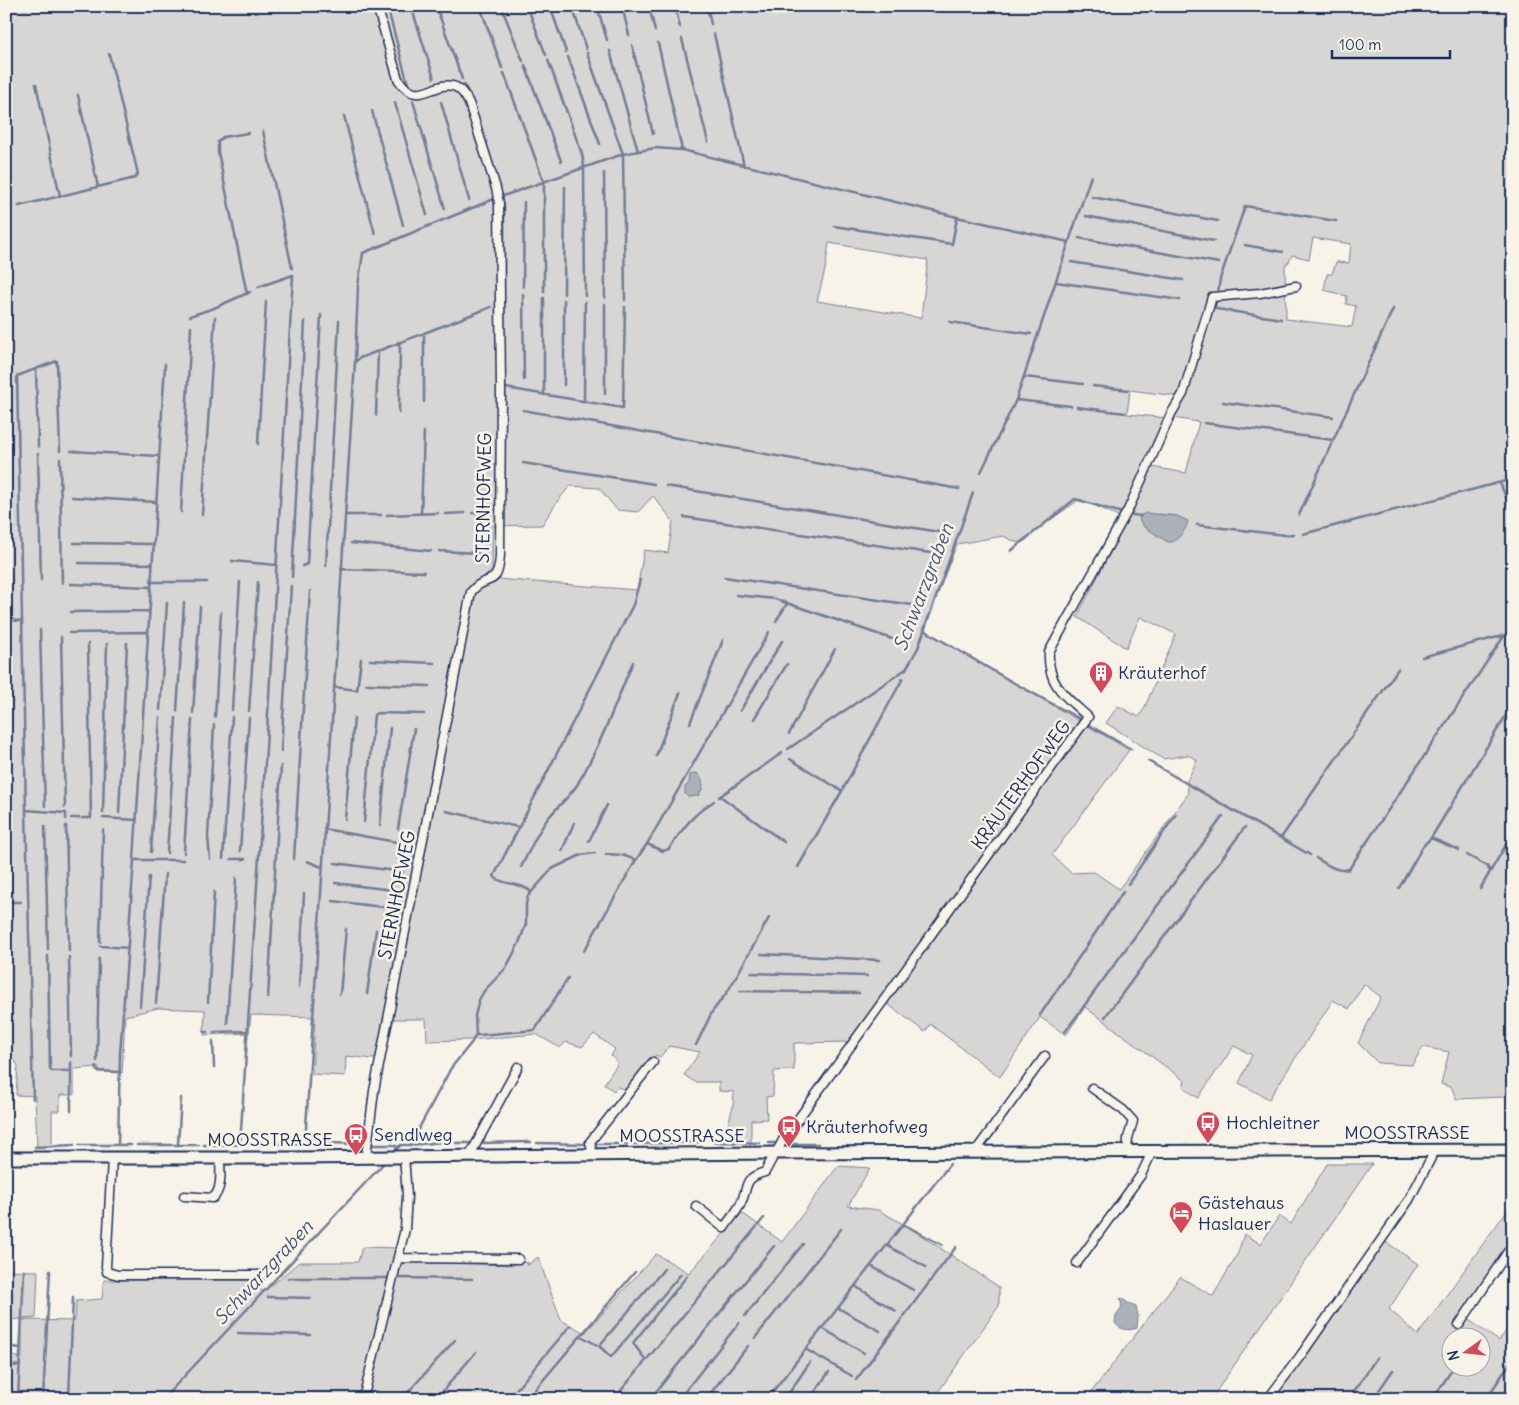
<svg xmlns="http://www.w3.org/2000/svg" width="1519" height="1405" viewBox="0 0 1519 1405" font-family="Delius,sans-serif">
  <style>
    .green { fill: #d7d6d4; stroke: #798299; fill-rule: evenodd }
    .water { fill: #acb0b9; stroke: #727c95 }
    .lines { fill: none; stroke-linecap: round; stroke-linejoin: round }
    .stream { stroke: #727c95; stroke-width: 2.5 }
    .street-casing { stroke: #1b2f5e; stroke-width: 11 }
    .secondary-casing { stroke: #1b2f5e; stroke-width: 15 }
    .street { stroke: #f7f3e8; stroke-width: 8 }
    .secondary { stroke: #f7f3e8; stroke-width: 11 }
    .labels { text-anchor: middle; stroke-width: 5; stroke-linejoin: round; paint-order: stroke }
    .street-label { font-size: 18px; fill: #1b2f5e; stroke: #f7f3e8 }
    .poi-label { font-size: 18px; fill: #1b2f5e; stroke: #f7f3e8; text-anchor: start }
    .water-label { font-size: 19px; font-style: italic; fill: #465679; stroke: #f7f3e8 }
  </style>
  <rect width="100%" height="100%" fill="#f7f3e8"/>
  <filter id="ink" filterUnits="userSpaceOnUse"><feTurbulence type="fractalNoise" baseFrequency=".02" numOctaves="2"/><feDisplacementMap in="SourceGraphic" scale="10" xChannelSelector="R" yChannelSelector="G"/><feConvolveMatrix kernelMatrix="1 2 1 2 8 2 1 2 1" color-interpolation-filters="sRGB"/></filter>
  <g filter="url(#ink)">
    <path class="green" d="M6,6h1507v1078l-8,13 -49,2 -4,-11 -11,-4 8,-32 -26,-5 -11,18 -34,-2 -20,-20 23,-46 -17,-13 -15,25 -16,-9 -64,99 -30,-16 13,-28 -18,-9 -36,52 -15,-11 2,-6 -100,-74 -19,28 -26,-18 -40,60 -70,-53 -5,8 -44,-33 -31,43 -56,1v27l-20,1 -1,25 -7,1 1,22 -16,1v22l-19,-1v-7l-5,-5 6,-23 1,-14 -15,-1v-9h-24l-11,-7 16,-23 -31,-6 -9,11 -4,-2 -30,35 -9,-3 -3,4 -10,-7 14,-21 -7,-7 4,-7 -21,-15 -12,13 -16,-5 -6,6 -24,-14 -66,6 -43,1 -1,-22h-32l-11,41 -37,-4 -1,20 -33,-2 3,-57 -64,-2 -2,18 -45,2 1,-25 -47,-2 -33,8 -3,57 -23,-1v-5l-25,2v26h-14v16h-8v36h-15l-2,-51 -19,-1 2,-30 -8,-9h-4zM1313,238l38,6 -2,19 -13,-1 -4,12h-5l-3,16 23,6 -1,8 10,2 -4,21 -66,-8 -1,-54 4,-3 3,-7 17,4zM829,243l99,17 -7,58 -104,-17 8,-31zM1130,390l53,7 -10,21 26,4 -13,51 -40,-7 22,-48 -41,-4zM570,486l29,2 18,22 21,2 15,-16 20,25 -5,32 -24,-3 -7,40 -153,-12 8,-8 1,-44 49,-1 17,-26zM1080,499l47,21 -50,97 49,31 14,-31 36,17 -32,75 -5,8 -21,-11 -12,17 57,36 25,-4 9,5 -10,21 1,13 -69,95 -25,-17 -23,1 -19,-18 77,-105 -206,-121 34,-85 46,-8 15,7zM1159,514l18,2 10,5c-2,11 -8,16 -19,21l-11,-7z
      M1327,1164h45l-161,235h-125l94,-122 33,19 25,-43 6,-19 17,10 18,-28 12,8z
      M838,1166l32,2 -22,38 30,4 29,16 92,61v19l-66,93h-927v-78l3,-1 -2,35 15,3v-38l53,1 1,-20 26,-2 2,-19h144l16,12 35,-30h59l4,-15 37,1 -5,13 8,1 113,3 3,-4 11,2 -2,2h1l10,-8 23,63 24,13 71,-79 33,19 53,-60 40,29z
      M1513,1202v38l-50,76 36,25 14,-20v78h-240l110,-159 35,24 -29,45 29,26zM1452,1338h30v30h-30z
      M6,1270l32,1 -2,47 -30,2z"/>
    <path class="water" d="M1145,513l32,3 11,5c-2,9 -8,17 -16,21h-4l-24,-15 -5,-8 1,-3z
      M697,773c7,9 8,14 1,23l-10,1 -3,-3v-7l4,-4 1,-8z
      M1122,1298l6,5 8,3 2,10 -1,12c-8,3 -17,2 -22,-5l1,-7c5,-6 7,-9 4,-17z"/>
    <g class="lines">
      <path class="stream" d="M387,6l21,78
        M411,6l23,72
        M436,6l26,73
        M480,6l22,62
        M501,6l22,55
        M527,6l19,49
        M550,6l16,46
        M572,6l14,43
        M597,6l10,34
        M622,6l7,29
        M649,6l6,25
        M675,6l5,21
        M707,6l4,18
        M714,34l30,132
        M682,39l26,103
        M658,43l24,107
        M632,45l21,89
        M610,51l28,100
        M587,53l36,101 2,146
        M568,57l32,87
        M548,60l34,94 2,13 1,129
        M525,65l36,96
        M504,73l40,109v110
        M36,84l24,112
        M464,84l8,17
        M78,95l20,92
        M462,98l6,13
        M413,101l32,108
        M441,102l28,98
        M395,103l32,112
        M372,111l31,114
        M344,116l31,118
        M263,131l29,137
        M486,144l18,61v73
        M604,173l1,125
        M503,196l120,-42 32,-6 27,2 275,67 112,25
        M1092,197l126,24
        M19,206l116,-28 3,-4 -29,-120
        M1086,216l128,25
        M834,226l118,18 5,-26
        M1079,238l140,25
        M1245,245l38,7
        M1071,262l112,18
        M1056,282l124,18
        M523,287l1,-85
        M1218,292l2,-13 25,-73 91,15
        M247,294l-29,-142v-10l5,-5 25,-4
        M523,294l1,86
        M564,294l1,-107
        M6,300l2,9
        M564,300v85
        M1216,302l-1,5 2,2 64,10
        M605,304v90
        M190,316l24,-8 36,-16
        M950,322l81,12
        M424,333v69
        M398,342l2,6 -1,64
        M356,361l4,-3 131,-51
        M36,369l2,78
        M1025,377l58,7
        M504,385l2,3 117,20 2,-101
        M1093,386l36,4
        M544,394v-96
        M584,400l1,-98
        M1016,400l55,6
        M1223,402l110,15
        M1077,407l48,6
        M523,410l436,79
        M376,415l2,-64
        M1204,423l129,17
        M258,444l8,-142
        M60,451l-3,-90 -40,15 9,434 40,3v6
        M71,451l88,5
        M38,454l3,126
        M60,459l2,124
        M523,463l131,21
        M981,472l35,-72 75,-224
        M1500,483l13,31
        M666,486l279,47
        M72,497l84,5
        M181,512l10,-185
        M472,513h8
        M421,514l3,-82
        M445,514l20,-1
        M202,515l13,-198
        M345,515h36
        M387,515l51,-2
        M1132,515l9,1
        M1299,515l94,-206
        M684,517l253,37
        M1197,525l88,10 8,-1
        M1303,534l210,-55
        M74,543l80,1
        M351,543l80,8
        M439,551l39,2
        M1011,551l64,-52 47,14
        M232,561l45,4
        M79,563l73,1
        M302,566l5,-2 14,-249
        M326,566l13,-245
        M341,569l83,3
        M292,577l13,-256
        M724,577l195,29
        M151,582h56
        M71,584l80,3
        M736,595l39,4 123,42
        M71,612l78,-1
        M6,620l16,1
        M776,621l11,-17
        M40,630l5,176
        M924,630l83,49 73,40
        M69,633l78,-1
        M61,637l4,170
        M1422,657l91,-24
        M370,660l64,3
        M366,684l63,2
        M334,687l23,3 4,-31
        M160,710l7,-107
        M232,710l8,-128
        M177,711l7,-108
        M249,711l9,-129
        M740,711l42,-70
        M193,713l7,-106
        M215,717l6,-105
        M754,719l33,-55
        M690,723l33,-83
        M1087,724l44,25
        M789,734l46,-85
        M788,749l118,-80 12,-21 55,-155
        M281,751l10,-165
        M656,756l24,-63
        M790,759l52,32
        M1148,761l162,94
        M7,764l3,136 2,2h9
        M720,796l64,46
        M719,797l63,-44
        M26,810l7,289
        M446,811l72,16
        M103,813l4,-169
        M119,813l8,-170
        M71,818h8
        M82,818h9l-3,-174
        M103,818l33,2
        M345,819l9,-101
        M364,822l10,-107 3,-2 47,1
        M380,825l10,-97
        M45,826l3,123
        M66,826l3,125
        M324,829l72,13
        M398,829l16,-100
        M1281,838l117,-169
        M1431,838l28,12
        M589,841l18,-36
        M647,844l122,-212
        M240,851l9,-133
        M562,851l12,-28
        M151,852l9,-135
        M167,853l9,-135
        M184,853l8,-133
        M606,854l16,1 14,5 11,-16 16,7 6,-2c15,-22 22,-33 45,-48
        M1467,855l20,11 3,5
        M1316,858c10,6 21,15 33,11l155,-233
        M210,859l-2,-22 6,-112
        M223,859l9,-142
        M231,859h14
        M294,859l16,-268
        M134,860h49
        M307,861l15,6
        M335,863l68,9
        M521,867c9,-17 16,-35 28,-50 10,-12 20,-20 28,-32 23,-38 39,-83 56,-123
        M798,867l44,-76 61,-113
        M335,883l66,8
        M1128,884l48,-70
        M1399,888l24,-42 8,-8 82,-134
        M1480,889l33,-56
        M531,892c-9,-10 -32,-7 -37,-16l139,-271 7,-25
        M333,901l66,8
        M100,942l3,-112
        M100,946l28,2
        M584,951l52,-91
        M761,954l119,6
        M48,956l2,113 2,2h19
        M69,957l2,99
        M751,973l116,3
        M299,987l5,-93
        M740,991l119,2
        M340,994l6,-65
        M367,994l9,-64
        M268,998l13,-232
        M208,1002l6,-110
        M156,1003l9,-129
        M140,1006l9,-129
        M1040,1015l83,-123
        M1105,1017l140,-190
        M227,1023l9,-145
        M204,1032h4
        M214,1032l33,-1
        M1065,1032l158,-216
        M476,1034l3,1 56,-5 33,-52
        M213,1041l1,26
        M696,1045l16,-33 16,-21 41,-73
        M97,1061l2,-102
        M71,1062v49
        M96,1067l1,4 22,1
        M713,1142l46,1
        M305,1143l50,-781 3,-76 5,-33 131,-54v-7
        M326,1143l38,1
        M456,1143h15
        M480,1143l51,-1
        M537,1143l48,1
        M769,1143h8
        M178,1144l3,-46
        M275,1144l31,-1
        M593,1144h34
        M633,1144l68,-2
        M785,1144h33
        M79,1145h52
        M118,1145l2,-91 14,-194 31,-496
        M137,1145h62
        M204,1145h5
        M214,1145l56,-1
        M240,1145l26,-396 27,-474 -35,12
        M371,1145h23l4,2
        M410,1145l33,-3 7,1
        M35,1147l39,-2
        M395,1150l6,-5h9l41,-77 21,-26 4,-8 -1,-18 4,-16 5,-9 22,-23 13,-25 7,-19v-20l2,-8 24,-27 29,-14 14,-2
        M903,1224l39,21
        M886,1245l40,22
        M871,1266l42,24
        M288,1278h100
        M395,1278l77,1
        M855,1286l41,25
        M268,1297l43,1
        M838,1308l42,23
        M745,1316l58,-72
        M822,1328l42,25
        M238,1333l72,2
        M581,1336l18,10 65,-77
        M755,1338l86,-109
        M6,1346l14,2
        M599,1346l12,11 70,-83
        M805,1349l47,27
        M645,1359l-12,-16 54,-67
        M6,1365l14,1
        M856,1380l100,-133
        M18,1399l6,-128
        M43,1399l7,-128
        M69,1399l4,-102
        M163,1399l220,-235
        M402,1399l53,-59
        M436,1399l40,-47
        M508,1399l62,-73
        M527,1399l108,-127
        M614,1399l150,-181
        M650,1399l124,-153
        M679,1399l60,-76
        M706,1399l42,-53
        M767,1399l183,-235
        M785,1399l25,-37
        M810,1399l19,-27
        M1052,1399l2,-4
        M1349,1399l28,-42
        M1373,1399l20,-29
        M1433,1399l20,-31
        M1486,1399l27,-40
        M1511,1399l2,-2"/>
      <g class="street-casing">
        <path id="street" d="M1092,1088l31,22 10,11 -5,17 -1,14
          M975,1152l70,-96
          M776,1153l7,-13 305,-423c-22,-20 -41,-32 -39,-65l79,-142 43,-96 12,-20 29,-97 48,-4 36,-7
          M470,1155l48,-88
          M593,1155l-3,-13 63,-80
          M366,1156l8,-65 97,-499c16,-20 27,-1 29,-37l1,-166 -2,-186 -3,-15 -27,-85c-3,-6 -7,-13 -13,-16 -22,-9 -37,24 -58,-8l-21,-73
          M112,1158l-6,109 1,5 11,3h144
          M184,1196l29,2c10,-9 7,-28 7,-40
          M696,1206l28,22c5,-8 12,-15 16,-23 10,-19 1,-26 25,-33l7,-13v-6
          M398,1258l121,1
          M1077,1263l64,-88 11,-23
          M1459,1325l54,-81
          M363,1399l42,-170 2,-33 -3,-40
          M1268,1399l33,-44 108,-155 22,-42 1,-7"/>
      </g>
      <g class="secondary-casing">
        <path id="secondary" d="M6,1158h289l481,-5 737,-3"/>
      </g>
      <use href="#street" class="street"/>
      <use href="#secondary" class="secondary"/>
    </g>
  </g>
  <defs>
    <g id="building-pin" transform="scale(1.25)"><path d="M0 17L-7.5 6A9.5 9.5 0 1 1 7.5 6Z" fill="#d1495b" stroke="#f7f3e8"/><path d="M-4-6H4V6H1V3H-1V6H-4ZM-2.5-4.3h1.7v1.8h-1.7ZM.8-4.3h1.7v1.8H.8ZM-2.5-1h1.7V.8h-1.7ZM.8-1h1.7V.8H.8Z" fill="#fff"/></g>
    <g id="bus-pin" transform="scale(1.25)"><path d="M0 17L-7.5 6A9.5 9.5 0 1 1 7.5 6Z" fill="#d1495b" stroke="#f7f3e8"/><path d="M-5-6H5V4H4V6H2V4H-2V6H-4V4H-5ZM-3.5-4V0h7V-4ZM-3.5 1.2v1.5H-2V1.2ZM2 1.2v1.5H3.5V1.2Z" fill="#fff"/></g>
    <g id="hotel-pin" transform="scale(1.25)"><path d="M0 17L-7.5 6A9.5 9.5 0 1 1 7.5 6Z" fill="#d1495b" stroke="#f7f3e8"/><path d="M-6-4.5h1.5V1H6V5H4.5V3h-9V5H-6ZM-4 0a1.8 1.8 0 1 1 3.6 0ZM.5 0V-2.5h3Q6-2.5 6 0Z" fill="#fff"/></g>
  </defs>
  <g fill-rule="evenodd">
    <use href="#building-pin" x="1101" y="673"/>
    <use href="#bus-pin" x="1208" y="1123"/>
    <use href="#bus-pin" x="789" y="1127"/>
    <use href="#bus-pin" x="356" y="1135"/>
    <use href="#hotel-pin" x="1181" y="1213"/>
  </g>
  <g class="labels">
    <g class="street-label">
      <text transform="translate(484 498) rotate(-89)" y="6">STERNHOFWEG</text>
      <text transform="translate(1021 785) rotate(-54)" y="6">KRÄUTERHOFWEG</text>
      <text transform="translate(397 895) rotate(-79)" y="6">STERNHOFWEG</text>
      <text x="1407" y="1139">MOOSSTRASSE</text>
      <text x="682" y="1142">MOOSSTRASSE</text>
      <text x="270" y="1146">MOOSSTRASSE</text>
    </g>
    <g class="poi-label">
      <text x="1118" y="679">Kräuterhof</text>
      <text x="1226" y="1129">Hochleitner</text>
      <text x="806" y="1133">Kräuterhofweg</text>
      <text x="374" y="1141">Sendlweg</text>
      <text x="1198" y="1209">Gästehaus<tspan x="1198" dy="21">Haslauer</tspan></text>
    </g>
    <g class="water-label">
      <text transform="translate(923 587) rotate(-69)" y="7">Schwarzgraben</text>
      <text transform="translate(263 1272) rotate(-47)" y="7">Schwarzgraben</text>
    </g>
  </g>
  <rect width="1519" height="1405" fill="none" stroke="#f7f3e8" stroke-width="25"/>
  <rect x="12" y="12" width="1494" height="1380" fill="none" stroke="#1b2f5e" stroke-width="2" filter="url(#ink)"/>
  <g transform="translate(1466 1352) rotate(255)"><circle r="24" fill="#f7f3e8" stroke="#9fa5b1"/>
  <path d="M0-4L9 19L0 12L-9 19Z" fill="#d1495b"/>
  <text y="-8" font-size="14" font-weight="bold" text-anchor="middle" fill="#1b2f5e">N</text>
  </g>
  <path d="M1332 50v8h118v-8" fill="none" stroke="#1b2f5e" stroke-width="2.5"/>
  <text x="1339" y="50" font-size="15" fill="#1b2f5e" stroke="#f7f3e8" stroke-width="4" paint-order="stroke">100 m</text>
</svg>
